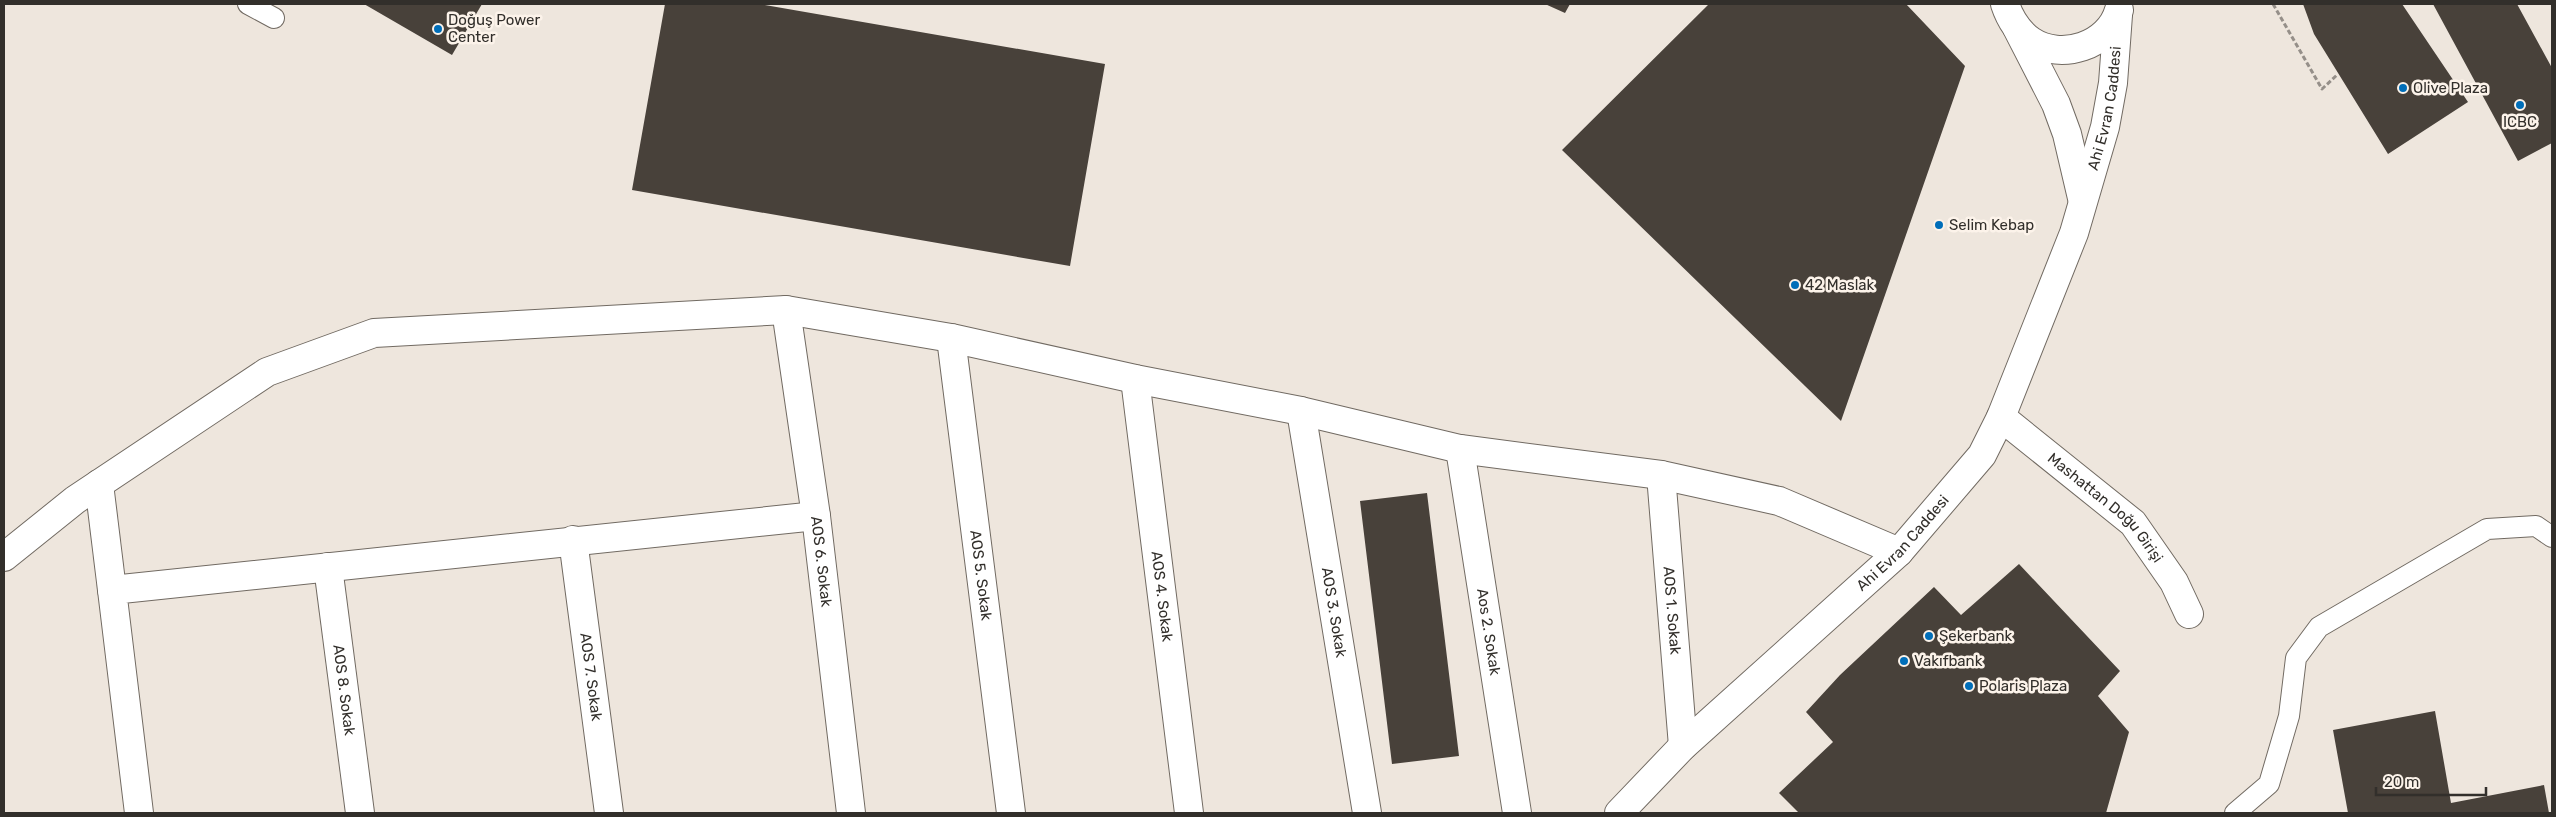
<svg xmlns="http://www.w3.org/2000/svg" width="2556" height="817" viewBox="0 0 2556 817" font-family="Rubik,sans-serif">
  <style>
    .building { fill: #48413a }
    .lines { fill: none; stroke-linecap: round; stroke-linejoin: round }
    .service-casing { stroke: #716a62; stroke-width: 22 }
    .minor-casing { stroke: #716a62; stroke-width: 30 }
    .path { stroke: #958f89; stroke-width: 3; stroke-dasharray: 5 2.5; stroke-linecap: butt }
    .service { stroke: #fff; stroke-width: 20 }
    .minor { stroke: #fff; stroke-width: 28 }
    .poi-dot { fill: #006eb9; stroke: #fcf3ea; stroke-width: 2 }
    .labels { text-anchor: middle; stroke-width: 5; stroke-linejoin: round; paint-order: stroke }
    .poi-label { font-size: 15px; fill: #322f2b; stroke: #fcf3ea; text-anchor: start }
    .street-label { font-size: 15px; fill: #322f2b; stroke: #fcf3ea }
  </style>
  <rect width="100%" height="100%" fill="#eee6dd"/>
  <path class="building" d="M364,4h118l-30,51z
    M665,4h94l346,60 -35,202 -438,-76z
    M1545,4h25l-5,9z
    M1709,4h197l59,62 -124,355 -279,-271z
    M2303,4h99l66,98 -80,52 -74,-120z
    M2433,4h84l35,64v75l-34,18z
    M1427,493l32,263 -67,8 -32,-263z
    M2019,564l101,107 -22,25 31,36 -23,81h-307l-20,-20 54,-51 -27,-30 34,-37 94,-88 27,28z
    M2435,711l16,92 93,-18 5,28h-201l-15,-83z"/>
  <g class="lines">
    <g class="service-casing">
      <path id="service" d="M248,4l26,14
        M2235,813l34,-29 20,-68 7,-58 23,-31 168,-98 49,-3 16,11"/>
    </g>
    <g class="minor-casing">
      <g id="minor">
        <path d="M2005,4c5,15 12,27 26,37 30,20 78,5 88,-31"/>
        <path d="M2017,28l39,76 11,30 15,64"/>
        <path id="s1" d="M786,310l30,206 35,297"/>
        <path id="s2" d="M951,338l60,475"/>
        <path id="s3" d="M1135,379l54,434"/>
        <path id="s4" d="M1301,411l66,402"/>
        <path id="s5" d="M2001,417l132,106 41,59 15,32"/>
        <path id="s6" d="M1460,449l57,364"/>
        <path id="s7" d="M1661,475l22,271"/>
        <path d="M99,484l13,106"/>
        <path id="s8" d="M573,540l36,273"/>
        <path d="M4,557l71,-57 192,-128 107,-39 412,-23 165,28 184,41 166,32 159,38 201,26 118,26 120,51"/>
        <path id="s9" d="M328,567l32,246"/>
        <path d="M139,813l-27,-223 704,-74"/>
        <path id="s10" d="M1619,813l64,-67 216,-194 83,-97 19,-38 73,-184 31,-106 8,-44 5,-68"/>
      </g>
    </g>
    <path class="path" d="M2273,4l49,85 15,-14"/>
    <use href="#service" class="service"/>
    <use href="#minor" class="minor"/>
  </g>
  <g class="poi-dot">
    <circle cx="438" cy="29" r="5"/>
    <circle cx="2403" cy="88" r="5"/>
    <circle cx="2520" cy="105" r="5"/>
    <circle cx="1939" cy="225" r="5"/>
    <circle cx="1795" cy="285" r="5"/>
    <circle cx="1929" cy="636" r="5"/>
    <circle cx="1904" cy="661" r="5"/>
    <circle cx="1969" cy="686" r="5"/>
  </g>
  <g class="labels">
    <g class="poi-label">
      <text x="448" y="25">Doğuş Power<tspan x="448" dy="17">Center</tspan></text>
      <text x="2413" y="93">Olive Plaza</text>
      <text x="2520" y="127" text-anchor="middle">ICBC</text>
      <text x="1949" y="230">Selim Kebap</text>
      <text x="1805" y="290">42 Maslak</text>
      <text x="1939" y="641">Şekerbank</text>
      <text x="1914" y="666">Vakıfbank</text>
      <text x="1979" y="691">Polaris Plaza</text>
    </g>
    <g class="street-label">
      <text dy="5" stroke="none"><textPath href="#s10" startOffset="880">Ahi Evran Caddesi</textPath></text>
      <text dy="5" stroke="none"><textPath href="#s5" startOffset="139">Mashattan Doğu Girişi</textPath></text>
      <text dy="5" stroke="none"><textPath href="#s10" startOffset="392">Ahi Evran Caddesi</textPath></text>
      <text dy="5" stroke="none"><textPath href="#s1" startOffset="254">AOS 6. Sokak</textPath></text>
      <text dy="5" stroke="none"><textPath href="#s2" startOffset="239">AOS 5. Sokak</textPath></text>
      <text dy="5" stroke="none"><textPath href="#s3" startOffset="219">AOS 4. Sokak</textPath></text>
      <text dy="5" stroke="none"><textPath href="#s7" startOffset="136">AOS 1. Sokak</textPath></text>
      <text dy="5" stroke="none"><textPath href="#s4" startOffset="204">AOS 3. Sokak</textPath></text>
      <text dy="5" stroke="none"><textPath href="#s6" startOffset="185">Aos 2. Sokak</textPath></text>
      <text dy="5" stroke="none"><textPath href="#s8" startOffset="138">AOS 7. Sokak</textPath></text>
      <text dy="5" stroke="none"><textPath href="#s9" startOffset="124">AOS 8. Sokak</textPath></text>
    </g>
  </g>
  <rect width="2556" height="817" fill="none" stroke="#322f2b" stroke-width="10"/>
  <path d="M2376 787v8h110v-8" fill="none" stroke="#322f2b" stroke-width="2.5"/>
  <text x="2384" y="787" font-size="15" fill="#322f2b" stroke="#fcf3ea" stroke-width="4" paint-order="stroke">20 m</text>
</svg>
